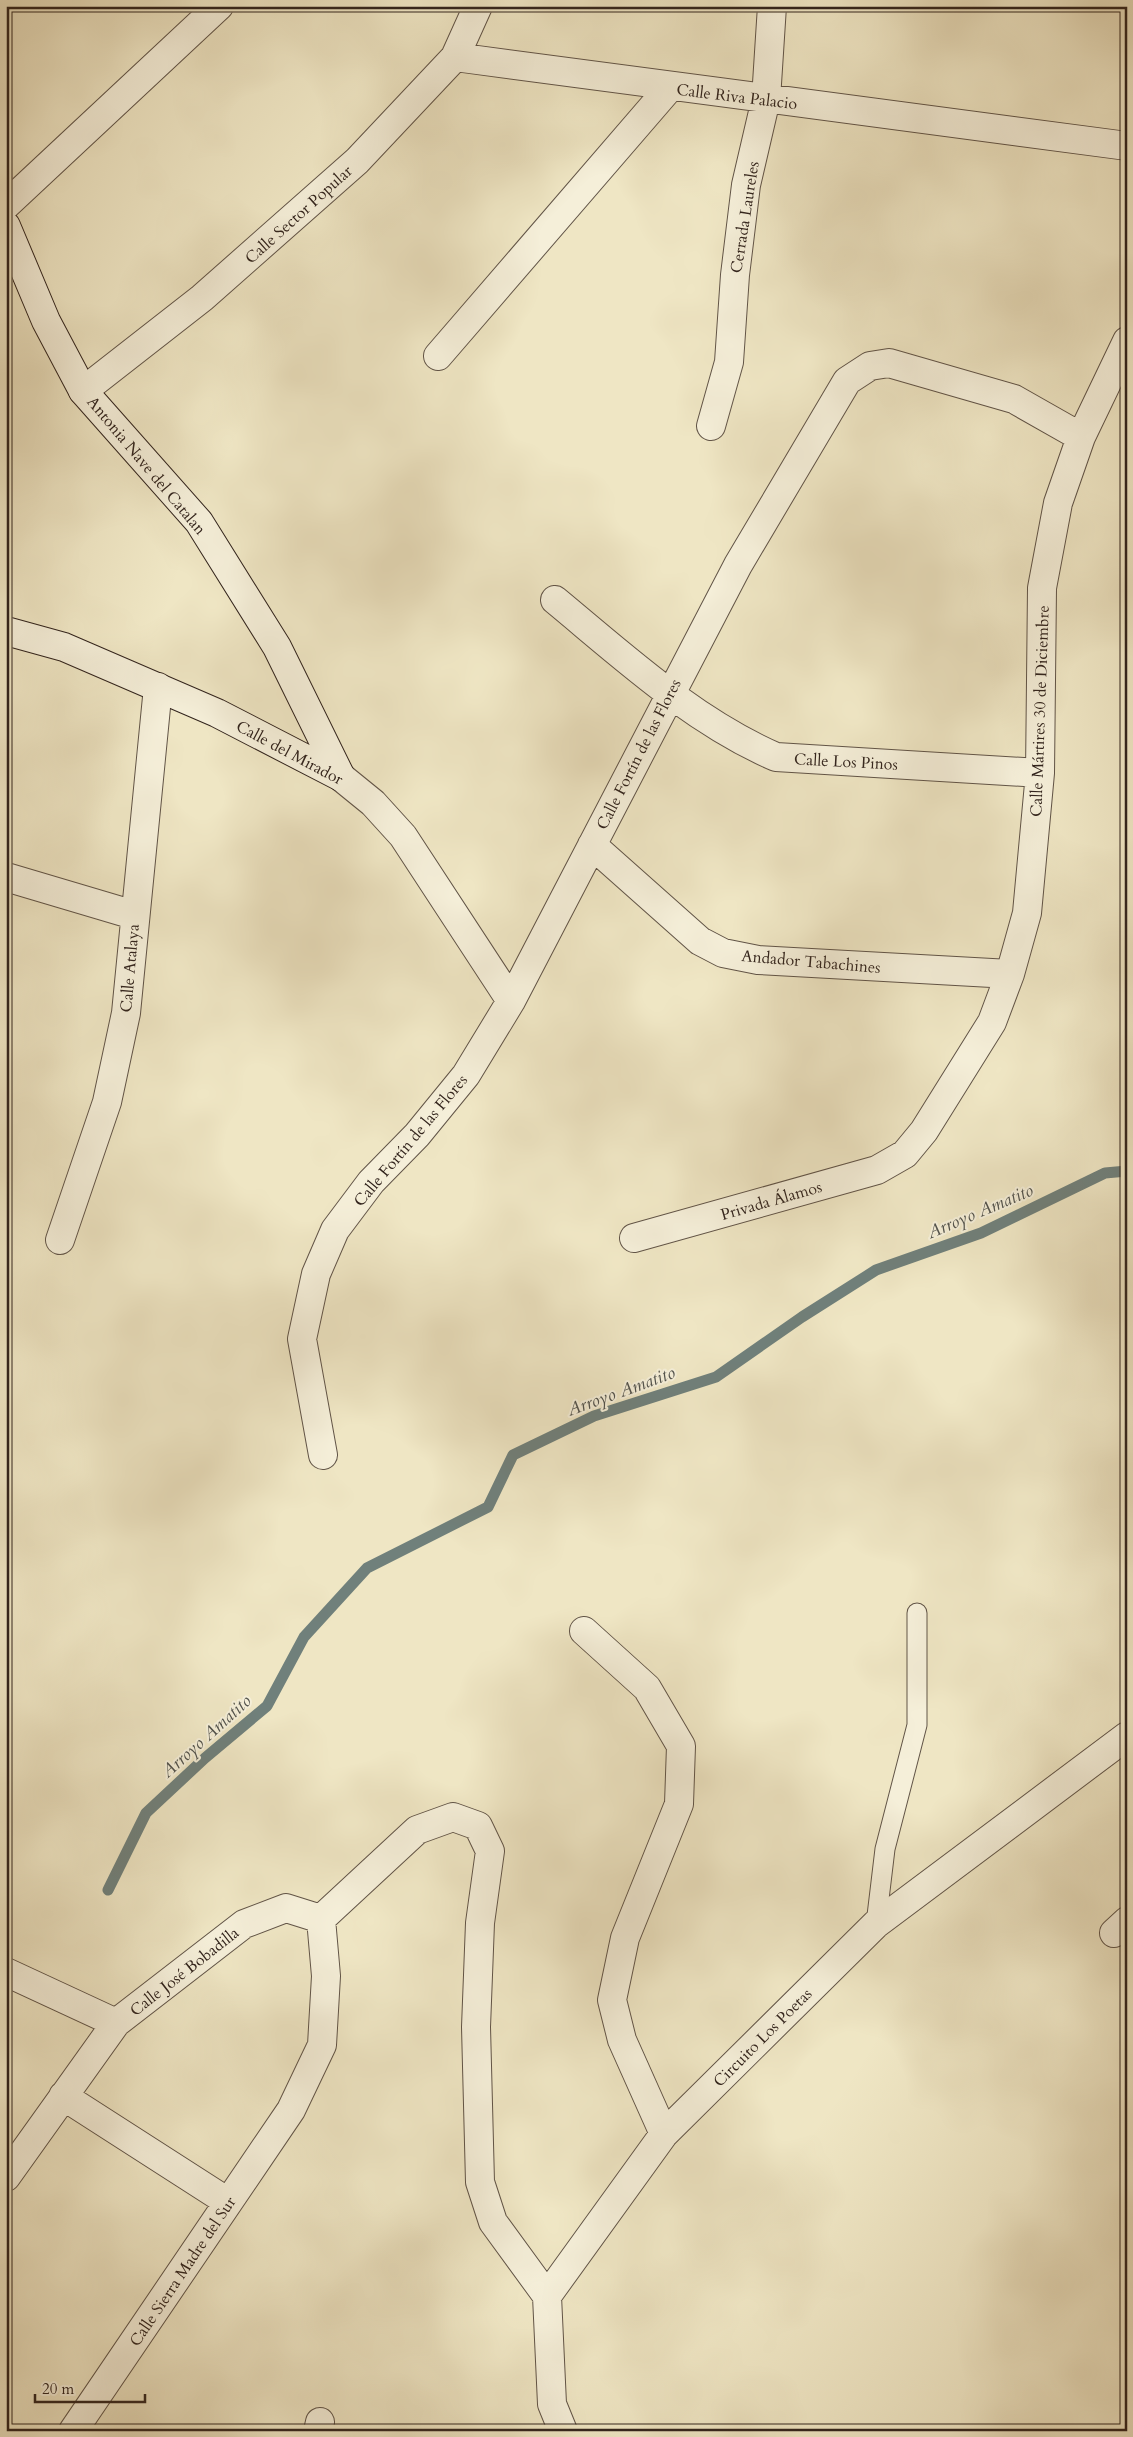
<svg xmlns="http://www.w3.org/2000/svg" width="1133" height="2437" viewBox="0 0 1133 2437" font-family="Cardo,serif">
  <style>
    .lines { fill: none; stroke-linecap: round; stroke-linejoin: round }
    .stream { stroke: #70807b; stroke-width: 11 }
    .lane-casing { stroke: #615447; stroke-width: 21 }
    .street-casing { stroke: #615447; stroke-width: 30 }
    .secondary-casing { stroke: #32241d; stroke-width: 30 }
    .lane { stroke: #f5efd9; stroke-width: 19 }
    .street { stroke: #f5efd9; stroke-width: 28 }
    .secondary { stroke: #f5efd9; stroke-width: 28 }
    .labels { text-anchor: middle; stroke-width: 4; stroke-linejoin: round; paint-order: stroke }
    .street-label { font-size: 16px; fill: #32241d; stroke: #f5efd9 }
    .water-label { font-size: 18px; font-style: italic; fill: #51524c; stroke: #f5efd9 }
  </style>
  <rect width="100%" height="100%" fill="#efe6c4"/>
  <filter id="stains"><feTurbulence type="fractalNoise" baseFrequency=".004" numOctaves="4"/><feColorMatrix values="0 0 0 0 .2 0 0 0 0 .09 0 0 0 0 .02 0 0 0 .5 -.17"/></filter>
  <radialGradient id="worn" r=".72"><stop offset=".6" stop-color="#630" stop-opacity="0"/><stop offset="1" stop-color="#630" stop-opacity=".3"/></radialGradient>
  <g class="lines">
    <path class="stream" d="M108,1890l38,-77 59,-55 62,-52 37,-69 63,-69 121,-61 25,-52 81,-39 122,-39 86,-60 74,-47 105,-37 124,-60 22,-2"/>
    <g class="lane-casing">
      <path id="lane" d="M876,1924l9,-75 32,-124v-112"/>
    </g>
    <g class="street-casing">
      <path id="street" d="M455,57l672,89
        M6,205l213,-199
        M438,356l232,-269
        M83,391l119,-93 155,-137 98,-104 23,-51
        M711,426l18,-64 6,-87 11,-90 20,-86 6,-93
        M555,600c69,57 138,121 221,157l264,16
        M341,777l32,26 30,33 108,165
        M592,845l108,96 23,12 35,7 252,14
        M6,877l128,38
        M634,1238l243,-68 28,-16 19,-23 68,-109 18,-48 17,-61 13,-140 2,-185 16,-85 23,-66 46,-96
        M60,1240l47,-138 19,-89 32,-326
        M323,1455l-21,-116 14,-65 19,-44 36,-48 46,-47 49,-60 45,-74 227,-436 109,-184 23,-15 19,-3 125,36 67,38
        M584,1631l63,57 34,58 -2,58 -54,134 -13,62 10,40 42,94
        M321,1919l96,-89 36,-13 25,9 12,25 -10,72 -4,104 4,155 13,40 54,74
        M1114,1933l13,-12
        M6,1972l110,51
        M63,2096l165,106
        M6,2177l110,-154 128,-99 42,-16 35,11
        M73,2431l218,-321 31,-65 4,-69 -5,-57
        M318,2431l2,-9
        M563,2431l-11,-27 -5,-108 117,-162 212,-210 251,-188"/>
    </g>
    <g class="secondary-casing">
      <path id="secondary" d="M6,226l40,95 37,70 116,131 78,125 64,130
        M6,631l58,16 153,66 124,64"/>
    </g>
    <use href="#lane" class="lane"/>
    <use href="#street" class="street"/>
    <use href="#secondary" class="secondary"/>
  </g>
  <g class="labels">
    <g class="street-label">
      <text transform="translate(737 96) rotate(7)" y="6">Calle Riva Palacio</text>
      <text transform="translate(298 214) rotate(-42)" y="6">Calle Sector Popular</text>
      <text transform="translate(744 217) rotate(-81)" y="6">Cerrada Laureles</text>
      <text transform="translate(147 465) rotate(50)" y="6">Antonia Nave del Catalan</text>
      <text transform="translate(1039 711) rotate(-88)" y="6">Calle Mártires 30 de Diciembre</text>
      <text transform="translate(290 752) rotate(28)" y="6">Calle del Mirador</text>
      <text transform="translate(638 754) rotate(-63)" y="6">Calle Fortín de las Flores</text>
      <text transform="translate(846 761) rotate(3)" y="6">Calle Los Pinos</text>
      <text transform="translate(811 961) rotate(5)" y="6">Andador Tabachines</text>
      <text transform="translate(129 968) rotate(-85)" y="6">Calle Atalaya</text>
      <text transform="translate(410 1140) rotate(-50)" y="6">Calle Fortín de las Flores</text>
      <text transform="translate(771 1200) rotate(-16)" y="6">Privada Álamos</text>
      <text transform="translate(184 1971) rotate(-38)" y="6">Calle José Bobadilla</text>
      <text transform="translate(762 2037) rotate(-45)" y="6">Circuito Los Poetas</text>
      <text transform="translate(182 2271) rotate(-56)" y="6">Calle Sierra Madre del Sur</text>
    </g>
    <g class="water-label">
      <text transform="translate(980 1211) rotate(-23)" y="6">Arroyo Amatito</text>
      <text transform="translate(621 1391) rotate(-20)" y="6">Arroyo Amatito</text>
      <text transform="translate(206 1736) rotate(-42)" y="6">Arroyo Amatito</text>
    </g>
  </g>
  <rect width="1133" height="2437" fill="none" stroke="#efe6c4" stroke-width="25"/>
  <rect x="8" y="8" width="1118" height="2422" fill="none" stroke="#32241d" stroke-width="2.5"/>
  <rect x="12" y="12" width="1108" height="2412" fill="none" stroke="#32241d"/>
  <path d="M35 2394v8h110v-8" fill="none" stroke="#32241d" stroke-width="2.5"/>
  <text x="42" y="2394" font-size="15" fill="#32241d" stroke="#f5efd9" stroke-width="4" paint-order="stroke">20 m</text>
  <rect width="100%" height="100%" filter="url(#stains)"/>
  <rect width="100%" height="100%" fill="url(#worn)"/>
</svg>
